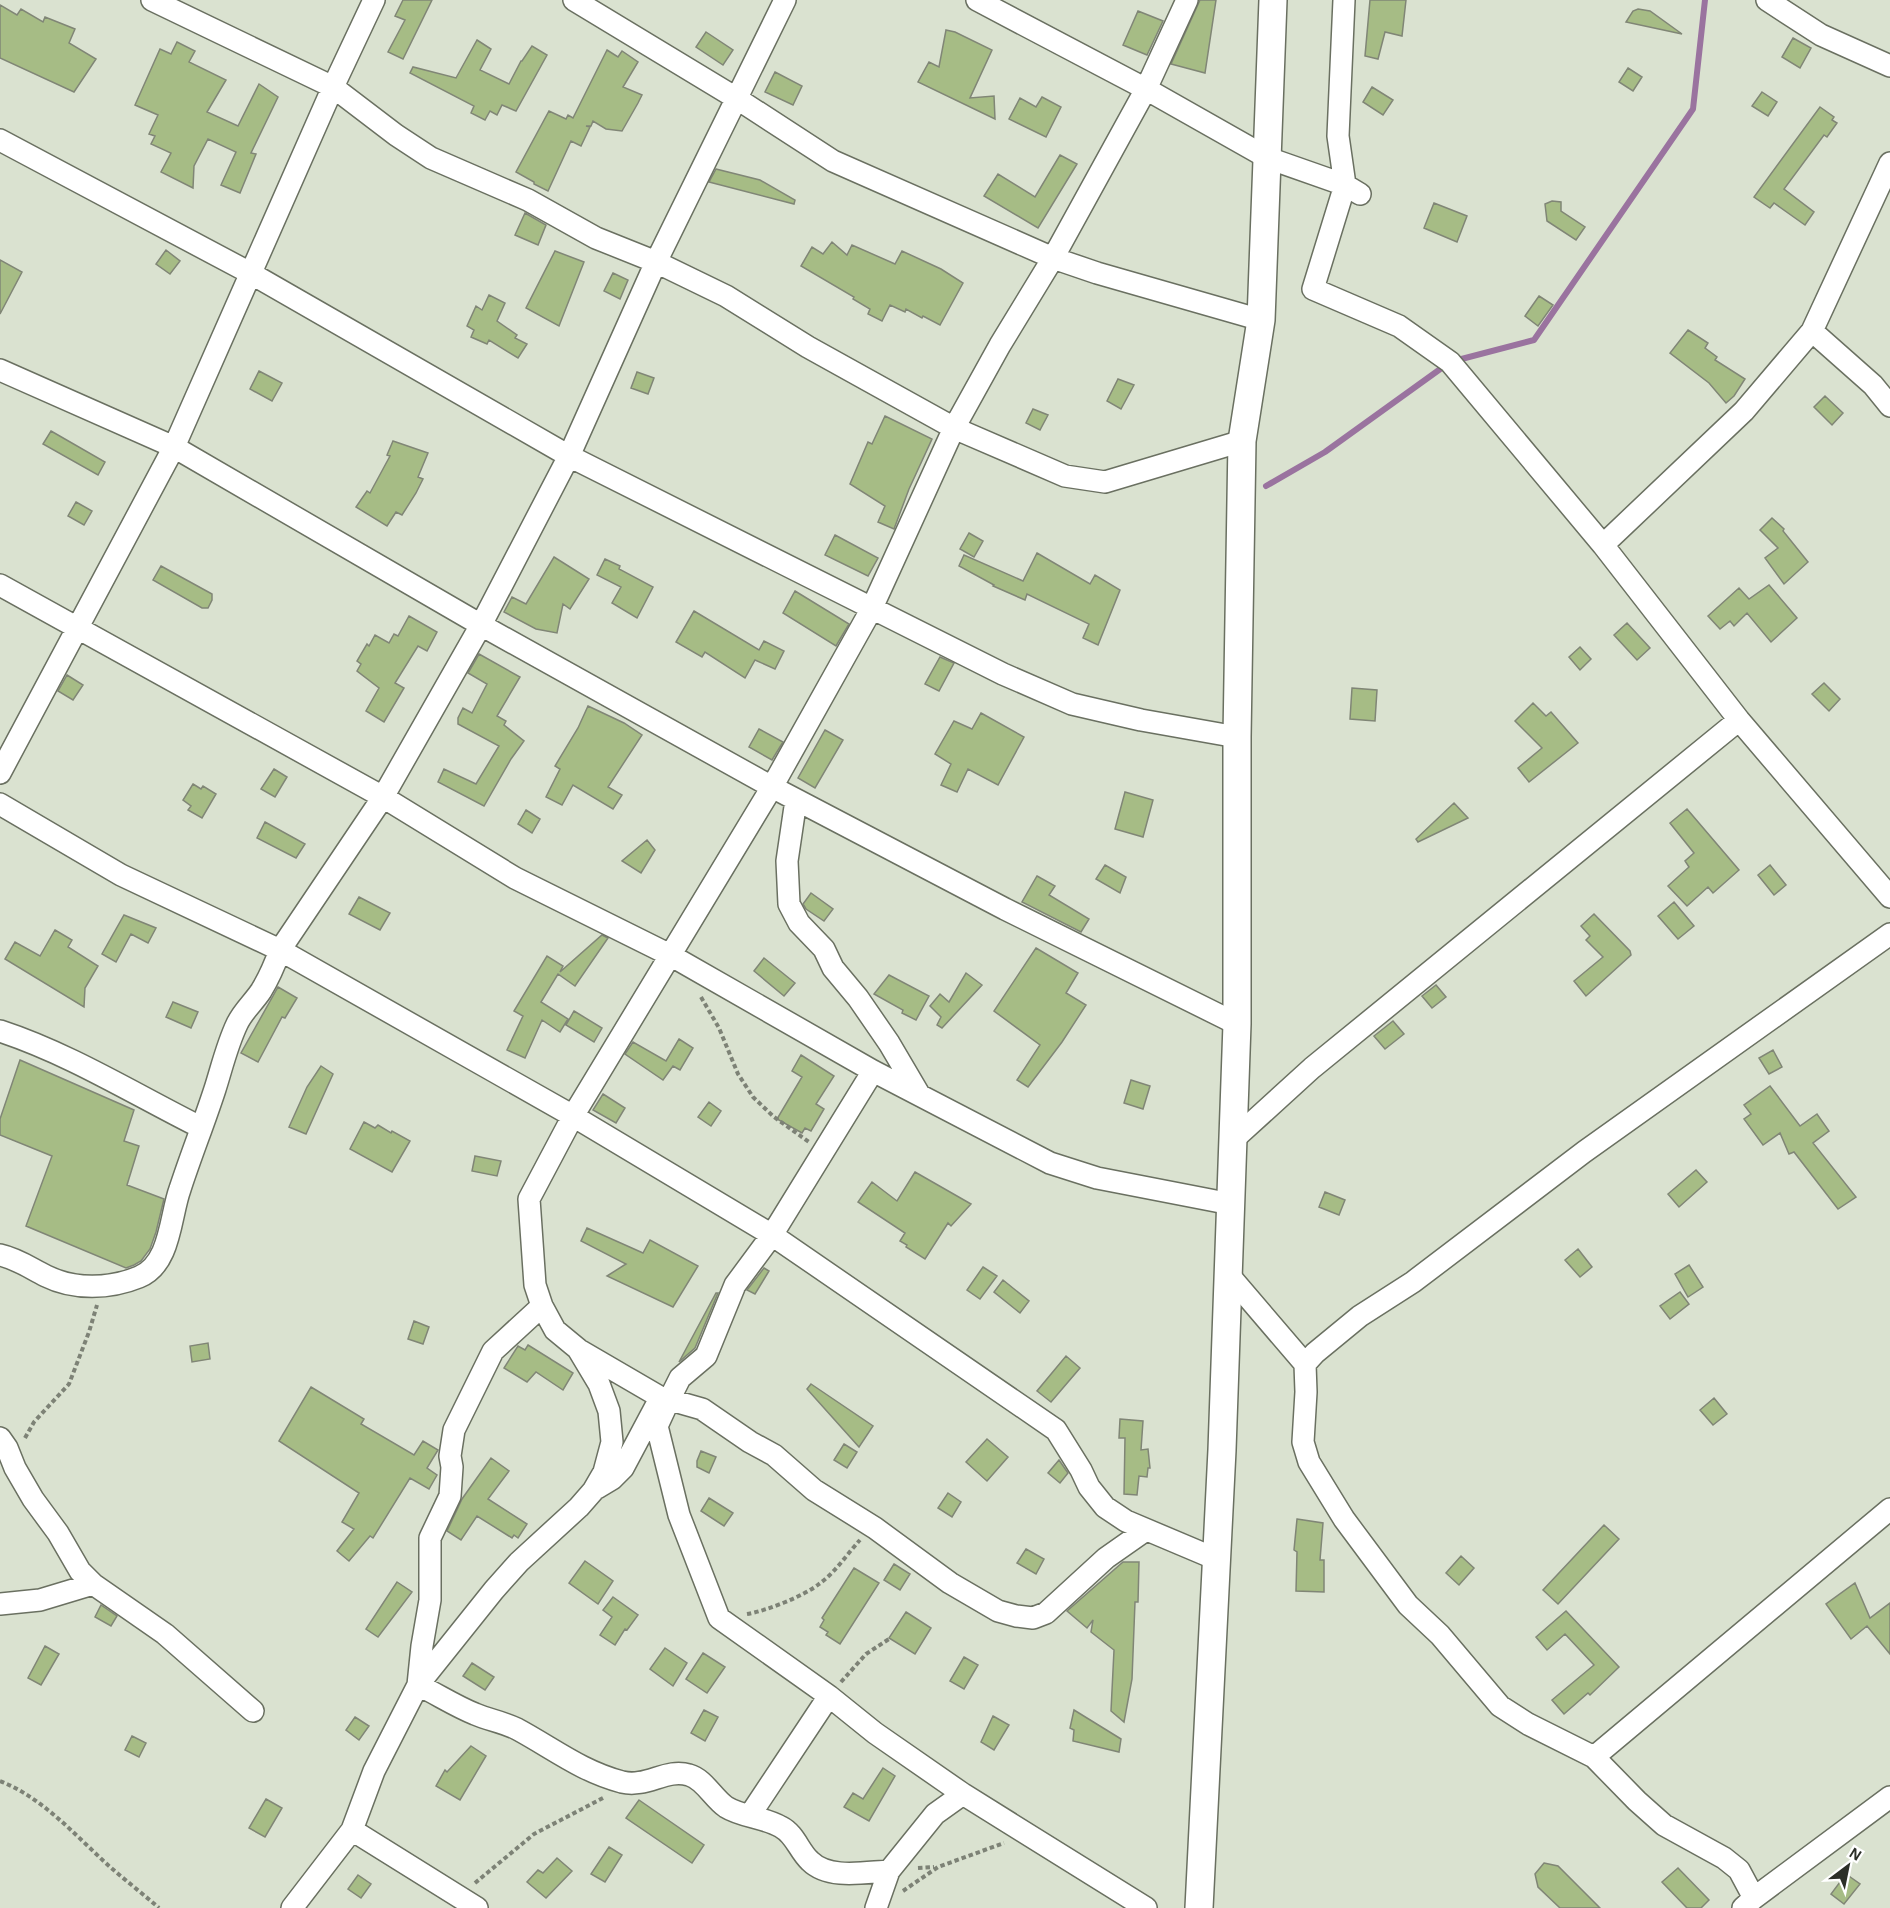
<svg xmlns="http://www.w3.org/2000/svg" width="1890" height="1908" viewBox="0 0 1890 1908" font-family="'Alegreya Sans',sans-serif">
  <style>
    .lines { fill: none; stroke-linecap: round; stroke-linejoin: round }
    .stream { stroke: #9a739f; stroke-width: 6 }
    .building { fill: #a6bc85; stroke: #808676; stroke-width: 1.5 }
    .minor-casing { stroke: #6a7061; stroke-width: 24 }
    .major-casing { stroke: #6a7061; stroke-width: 30 }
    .path { stroke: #7d8276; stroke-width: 4; stroke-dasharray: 4.5 3; stroke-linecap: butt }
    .minor { stroke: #fff; stroke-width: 21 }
    .major { stroke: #fff; stroke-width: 27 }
  </style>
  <rect width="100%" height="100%" fill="#dae2d0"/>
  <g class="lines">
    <path class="stream" d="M1266,486l59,-34 125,-90 84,-22 159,-231 12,-109"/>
  </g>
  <path class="building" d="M403,0h29l-29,59 -15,-7 17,-32 -10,-4z
    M1200,0h16l-11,73 -34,-9z
    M1370,0h36l-4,36 -17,-4 -7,27 -13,-3z
    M0,5l17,10 4,-6 22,13 2,-5 30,12 -6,14 27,16 -22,33 -74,-34z
    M1638,9l12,2 32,23 -56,-12 7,-11z
    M1138,11l25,10 -16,34 -24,-10z
    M946,30l9,2 37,18 -22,48 24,-2 1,23 -77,-37 11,-20 10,5z
    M706,32l27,18 -10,15 -27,-18z
    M1793,38l18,10 -11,20 -18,-11z
    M477,40l14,9 -11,21 29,14 12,-23h1l10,-15 15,9 -31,56 -14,-6 -5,10 -7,-4 -5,9 -14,-7 3,-7 -64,-33 3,-6 43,11z
    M177,42l18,9 -6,11 37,18 -19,32 31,14 21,-42 19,13 -27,56 5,1 -16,39 -19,-8 15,-33 -28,-13 -14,27 -1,22 -32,-16 10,-19 -20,-9 4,-8 -6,-2 9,-19 -23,-10 25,-56 11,5z
    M607,50l11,7 4,-6 16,11 -15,25 19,8 -4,8 -16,28 -16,-2 -13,-8 -2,5h-5l4,1 -9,19 -10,-5 -23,50 -14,-7v-2l-18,-10 33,-61 17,8 2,-4 5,3z
    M1628,68l14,9 -9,14 -14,-9z
    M775,72l27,14 -9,19 -28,-13z
    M1372,87l21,13 -10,15 -20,-13z
    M1762,92l15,10 -9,14 -16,-10z
    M1042,97l19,10 -15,30 -37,-18 11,-21 16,9z
    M1820,107l14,10 -2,3 5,3 -10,14 -3,-2 -40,54 30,23 -9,13 -31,-22 -4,5 -16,-11z
    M1060,155l17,9 -39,64 -54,-32 14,-22 37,23z
    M716,169l44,11 35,20 -1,4 -85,-22z
    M1552,201l9,1v9l24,16 -9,13 -29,-19 -2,-17z
    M1434,203l33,13 -10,26 -33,-14z
    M525,213l21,12 -8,20 -23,-10z
    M832,242l15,13 5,-10 43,19 7,-13 39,18 22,14 -23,42 -17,-9 -1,2 -16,-9 -1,3 -15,-7 -8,16 -14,-7 2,-5 -17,-10 1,-2 -53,-31 11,-19 11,7z
    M166,250l14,11 -10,13 -14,-10z
    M555,251l29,11 -25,64 -33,-18z
    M0,260l22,12 -22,42z
    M613,273l15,7 -8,19 -16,-8z
    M489,295l16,8 -8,18 20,14 -2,3 12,6 -9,14 -29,-18 -2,4 -16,-7 3,-7 -7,-4 9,-20 6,4z
    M1539,296l14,9 -15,21 -13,-10z
    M1688,330l20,13 -3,5 12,9 -2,3 30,19 -11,17 -8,7 -17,-20 -39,-30z
    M259,371l23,12 -10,18 -22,-12z
    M637,372l17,6 -6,16 -17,-6z
    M1118,379l16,6 -13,24 -14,-8z
    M1825,396l18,17 -11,12 -18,-18z
    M1033,409l15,6 -8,15 -14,-7z
    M885,416l47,23 -23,50 -15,40 -16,-7 7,-16 -35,-22 18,-42 4,2z
    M51,431l54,31 -7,13 -55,-31z
    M393,441l35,12 -10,24 5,2 -7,14 -14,22 -6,-3 -9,14 -31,-19 11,-16 3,2 20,-37 -3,-1z
    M76,502l16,9 -8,14 -16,-9z
    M1772,518l12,11 -1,2 25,31 -24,22 -19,-26 13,-10 -18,-18z
    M969,533l14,8 -9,16 -14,-8z
    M835,535l43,23 -10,18 -43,-21z
    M1037,553l53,31 5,-9 25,15 -22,55 -15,-7 6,-14 -62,-30 -2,6 -32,-14 1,-1 -35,-19 5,-11 59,26z
    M554,557l35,22 -19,30 -7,-5 -6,29 -21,-4 -32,-17 8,-15 14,7z
    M605,559l15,7 -1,3 34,18 -16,31 -25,-15 9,-16 -24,-12z
    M161,566l51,28v6l-4,8h-6l-49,-28z
    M1769,585l28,33 -26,24 -24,-29 -13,13 -4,-5 -10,8 -12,-13 31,-28 10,11z
    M795,591l54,33 -13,22 -53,-33z
    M694,611l65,39 5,-9 20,10 -9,18 -20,-9 -10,18 -40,-26 -3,5 -26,-15z
    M409,616l28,16 -10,19 -9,-5 -23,37 9,5 -20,34 -18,-11 13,-23 -22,-17 4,-7 -4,-3 10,-17 2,2 6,-11 14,8 5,-9 4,2z
    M1627,623l23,25 -13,12 -23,-25z
    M1580,647l11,12 -11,11 -11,-13z
    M479,654l41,23 -23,39 9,5 -2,4 20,16 -13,18 -27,47 -46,-24 6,-13 32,15 23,-38 -41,-22v-6l5,-10 9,5 15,-29 -19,-11z
    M940,657l14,6 -15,28 -14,-7z
    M67,675l16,10 -10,15 -15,-9z
    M1824,683l16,16 -11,12 -17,-17z
    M1352,688l25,2 -2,31 -25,-2z
    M1533,703l13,13 5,-4 27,31 -49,39 -11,-14 24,-20 -27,-27z
    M588,706l36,17 18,12 -34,52 14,8 -9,14 -40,-24 -11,20 -16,-8 14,-28 -5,-3 23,-38z
    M981,713l43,24 -26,48 -30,-16 -11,23 -16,-7 10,-21 -16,-10 19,-33 18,8z
    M759,729l24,13 -11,18 -23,-13z
    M825,730l18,10 -28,48 -17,-10z
    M274,769l13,8 -12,20 -14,-8z
    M193,784l8,5 2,-3 13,8 -14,24 -14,-8 3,-4 -8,-6z
    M1125,792l28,8 -10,37 -28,-8z
    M1454,803l14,15 -50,24 -2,-3z
    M1687,809l52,61 -26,23 -5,-6 -21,19 -19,-20 21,-19 -4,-6 9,-8 -24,-30z
    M526,810l14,9 -8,14 -14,-9z
    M265,822l40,22 -9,14 -39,-20z
    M647,840l8,10 -14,23 -19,-12z
    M1105,865l21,12 -6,16 -24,-14z
    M1770,865l16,20 -12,10 -16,-20z
    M1037,876l18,10 -6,9 40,24 -8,13 -59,-30z
    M811,893l22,16 -9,12 -18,-12 -3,-5z
    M359,897l31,16 -10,17 -31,-16z
    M1674,902l20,24 -16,13 -20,-23z
    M1594,914l36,37 1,4 -45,41 -12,-15 29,-24 -17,-17 4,-4 -9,-10z
    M124,915l32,13 -8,15 -17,-9 -15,28 -14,-8z
    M55,930l17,10 -4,7 30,19 -13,22 -1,19 -79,-48 10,-17 25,14z
    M602,935l6,3 -33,48 -17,-12 -17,28 27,17 -8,13 -18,-12 -17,38 -18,-8 16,-34 -9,-5 33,-55 16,10 -3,6z
    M1036,948l42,25 -12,20 20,12 -24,37 -34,45 -11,-7 23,-35 -46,-34z
    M764,958l31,25 -11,13 -30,-25z
    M966,973l16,12 -40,43 -5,-3 4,-8 -11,-11 10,-12 9,8z
    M889,975l40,21 -13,24 -14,-7 1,-3 -29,-16z
    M1436,985l10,12 -14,11 -10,-12z
    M278,987l19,11 -12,20 -3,-1 -24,45 -17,-9z
    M173,1002l25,10 -7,16 -25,-11z
    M574,1011l28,17 -8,14 -28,-17z
    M1393,1021l11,13 -19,15 -11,-13z
    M679,1039l14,9 -13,22 -7,-4 -10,14 -38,-26 8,-12 33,19z
    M1773,1050l9,17 -13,7 -10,-16z
    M801,1055l33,21 -18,28 8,5 -13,22 -6,-3 -3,5 -25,-14 25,-42 -10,-6z
    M20,1060l114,50 -10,31 15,5 -12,39 37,14 -8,33 -6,17 -9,12 -7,4 -8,3 -100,-42 26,-70 -52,-21v-16z
    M321,1066l12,8 -27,60 -17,-7 18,-40z
    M1131,1080l19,6 -7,23 -19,-6z
    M1770,1086l30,40 17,-12 12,17 -16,12 43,54 -18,12 -44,-57 -5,2 -9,-21 -17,12 -19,-26 7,-5 -7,-9z
    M603,1094l22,14 -9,15 -23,-13z
    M709,1102l12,9 -10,15 -13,-9z
    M364,1122l11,6 3,-3 13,8 1,-2 18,10 -18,31 -42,-23z
    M475,1156l26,5 -4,15 -25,-5z
    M1696,1170l11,12 -28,25 -11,-13z
    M915,1172l56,32 -20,22 -3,-3 -23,36 -19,-12 1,-2 -7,-4 5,-8 -47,-31 14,-20 25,19z
    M1325,1192l20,8 -6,15 -20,-8z
    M587,1228l56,25 7,-13 48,26 -25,41 -66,-31 19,-12 -45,-23z
    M1578,1249l14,18 -12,10 -15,-17z
    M1689,1265l14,22 -15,10 -13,-23z
    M983,1267l14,9 -17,23 -13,-9z
    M764,1268l5,3 -14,23 -8,-4z
    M1003,1280l26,21 -9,12 -26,-21z
    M1680,1292l9,12 -19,15 -10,-13z
    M716,1293h2l-23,55 -16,14z
    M414,1321l15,6 -6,17 -15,-5z
    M208,1343l2,16 -18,3 -2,-16z
    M528,1345l45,28 -10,17 -27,-18 -9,10 -23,-14 14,-22 7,4z
    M1066,1356l14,12 -29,34 -14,-11z
    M811,1384l62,42 -14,21 -52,-58z
    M311,1387l53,32 -3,5 53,31 9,-14 15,9 -11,18 10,7 -8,14 -19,-11 -37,60 -3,-2 -21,25 -12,-10 17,-22 -12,-7 17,-29 -80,-52z
    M1714,1398l13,16 -14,11 -13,-15z
    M1120,1419l23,2 -2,29 7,-1 2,19h-2l-1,9 -8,-1 -2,19 -13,-1 1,-56h-6z
    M987,1439l21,18 -21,24 -21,-19z
    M844,1444l13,8 -10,16 -13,-8z
    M701,1451l15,6 -7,16 -12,-6v-6z
    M491,1458l18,13 -21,28 39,25 -9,14 -4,-3 -2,3 -35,-22 -16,24 -14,-9 15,-32z
    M1059,1460l9,13 -8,10 -12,-10z
    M948,1493l13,9 -9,15 -14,-9z
    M709,1498l24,15 -9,13 -23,-15z
    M1297,1519l26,4 -3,37h4v32l-28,-1 1,-39 -3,-2z
    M1604,1525l15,14 -61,65 -15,-14z
    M1026,1549l18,10 -8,15 -19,-11z
    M1461,1556l13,12 -15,17 -13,-12z
    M585,1561l28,20 -15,23 -29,-21z
    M1123,1562h16l-1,40h-3l-3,77 -8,43 -13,-11 3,-61 -23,-18 2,-12 -6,8 -20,-17z
    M894,1564l16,10 -10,16 -16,-10z
    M854,1568l25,15 -39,61 -14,-9 2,-3 -8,-5 4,-7 -2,-2z
    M397,1582l15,10 -34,45 -12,-8z
    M1855,1583l15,35 20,-15v51l-23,-28 -16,13 -25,-35z
    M613,1597l25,18 -11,15 -2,-1 -10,16 -15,-10 12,-18 -9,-7z
    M101,1605l16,11 -6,10 -16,-9z
    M1566,1611l53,56 -29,28 -2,-2 -24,21 -12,-14 42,-35 -29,-31 -18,16 -11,-13z
    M906,1612l25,16 -16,26 -26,-16z
    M45,1646l14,8 -18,31 -13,-7z
    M665,1648l22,15 -14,23 -23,-17z
    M703,1653l22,14 -18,26 -21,-14z
    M964,1657l14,8 -14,24 -14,-8z
    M472,1663l22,14 -9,13 -22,-14z
    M704,1710l14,7 -13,24 -14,-8z
    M1074,1710l47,29 -2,13 -46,-11 1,-11 -4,-2z
    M993,1716l16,9 -15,25 -13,-8z
    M355,1717l14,9 -10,14 -13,-10z
    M132,1736l14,7 -7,14 -14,-7z
    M471,1746l15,10 -26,44 -24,-14 9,-16 2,2z
    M883,1768l12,8 -26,45 -25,-14 9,-14 10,6z
    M266,1799l16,9 -17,29 -16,-9z
    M639,1800l65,45 -12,18 -66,-45z
    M609,1847l13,8 -17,27 -14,-8z
    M557,1858l15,13 -26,27 -19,-16 11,-12 5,3z
    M1544,1863l14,3 42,42h-40l-22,-21 -3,-13z
    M1678,1868l31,32 -8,8h-14l-25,-26z
    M1846,1874l14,10 -16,20 -13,-10z
    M358,1875l13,9 -10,14 -13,-9z"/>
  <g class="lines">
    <g class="minor-casing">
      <path id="minor" d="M152,0l181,87 63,48 35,23 97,42 68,38 60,24 70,34 82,51 146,81 111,48 40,6 137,-41
        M574,0l162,98 97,63 220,97 44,15 164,47
        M785,0l-129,262 -87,194 -88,169 -98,172 -103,153 293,166 199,119 284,195 25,40 8,17 16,20 21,14 90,38
        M977,0l169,89 122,69 77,27 15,9
        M1344,0l-6,136 7,49 -32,104 86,37 51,36 153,183 136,175 151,177
        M1767,0l54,35 69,31
        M0,140l252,134 317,182 434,218 69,30 69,16 96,17
        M1812,331l61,54 17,21
        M0,370l174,77 307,178 291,162 233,122 232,115
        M1603,545l141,-134 68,-80 78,-168
        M0,585l383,212 132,81 155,77 203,116 177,92 47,15 134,26
        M0,773l174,-326 159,-360 41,-87
        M796,800l-9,61 2,43 10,19 25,26 9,19 25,30 31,45 30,51
        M0,804l121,71 159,75c-5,14 -11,28 -19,41 -8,12 -18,20 -24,33 -10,21 -15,43 -22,65 -11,34 -24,66 -35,100 -10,27 -9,75 -41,88 -29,12 -65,13 -93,-1 -16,-8 -28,-17 -46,-21
        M0,1031c70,23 134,63 200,96
        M873,1071l-101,164 -37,50 -29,71 -26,22 -11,22 -12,26 22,89 40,103 110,78 46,37 88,61 183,114
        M1234,1139l78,-71 427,-348
        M1228,1274l77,90 1,28 -3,50 6,20 35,57 64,86 32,30 60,71 28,18 66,33 43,44 27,24 60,33 15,12 15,28
        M542,1306l-49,45 -39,79 -4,26 2,11 -2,29 -20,42v62l-8,46 -4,39c19,9 37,21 57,29 14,6 28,8 42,15 37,20 64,42 105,53 25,6 44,-14 67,-7 15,4 24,23 37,32 16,10 38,10 55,20 14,7 18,24 29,34 19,19 56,11 79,10
        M581,1351l79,46 42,12 48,33 24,13 40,35 61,38 75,55 48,28 18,5 17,2 13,-5 60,-55 40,-28
        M1305,1364l10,-11 45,-37 53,-34 171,-130 306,-218
        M0,1438l7,10 8,20 18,31 25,34 22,38 13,13 72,50 88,77
        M597,1488l15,-9 11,-11 33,-62
        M0,1604l40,-4 53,-16
        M1594,1757l296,-248
        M750,1815l79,-119
        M292,1908l60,-78
        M477,1908l-125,-78 22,-59 44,-86 76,-95 25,-28 60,-55 14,-16 11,-19 8,-30 -3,-31 -10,-27 -21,-35 -23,-19 -13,-24 -7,-21 -6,-86 44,-83 199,-329 99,-177 83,-182 46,-83 53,-87 93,-169 41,-89
        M876,1908l13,-37 46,-57 28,-20
        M1743,1908l11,-10 136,-101"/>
    </g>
    <g class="major-casing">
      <path id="major" d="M1199,1908l23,-458 15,-426v-287l5,-296 19,-121 12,-320"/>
    </g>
    <path class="path" d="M701,997l18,31 19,46 15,23 21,20 35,25
      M25,1438l9,-16 35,-38 20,-52 8,-27
      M747,1614c19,-3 57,-18 72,-30 16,-11 28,-30 41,-44
      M841,1682l25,-28 23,-15
      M0,1781c43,17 75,54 109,85 16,14 34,28 50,42
      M918,1868l16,-1
      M475,1883l59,-49 69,-36
      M903,1891l35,-24 66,-24"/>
    <use href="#minor" class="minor"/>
    <use href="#major" class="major"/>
  </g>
  <g transform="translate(1848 1866) rotate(32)" stroke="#ffffff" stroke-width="4.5" paint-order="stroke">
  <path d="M0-4.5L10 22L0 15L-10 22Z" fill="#2c2f28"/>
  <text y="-9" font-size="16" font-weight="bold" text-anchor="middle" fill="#2c2f28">N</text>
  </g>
</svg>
